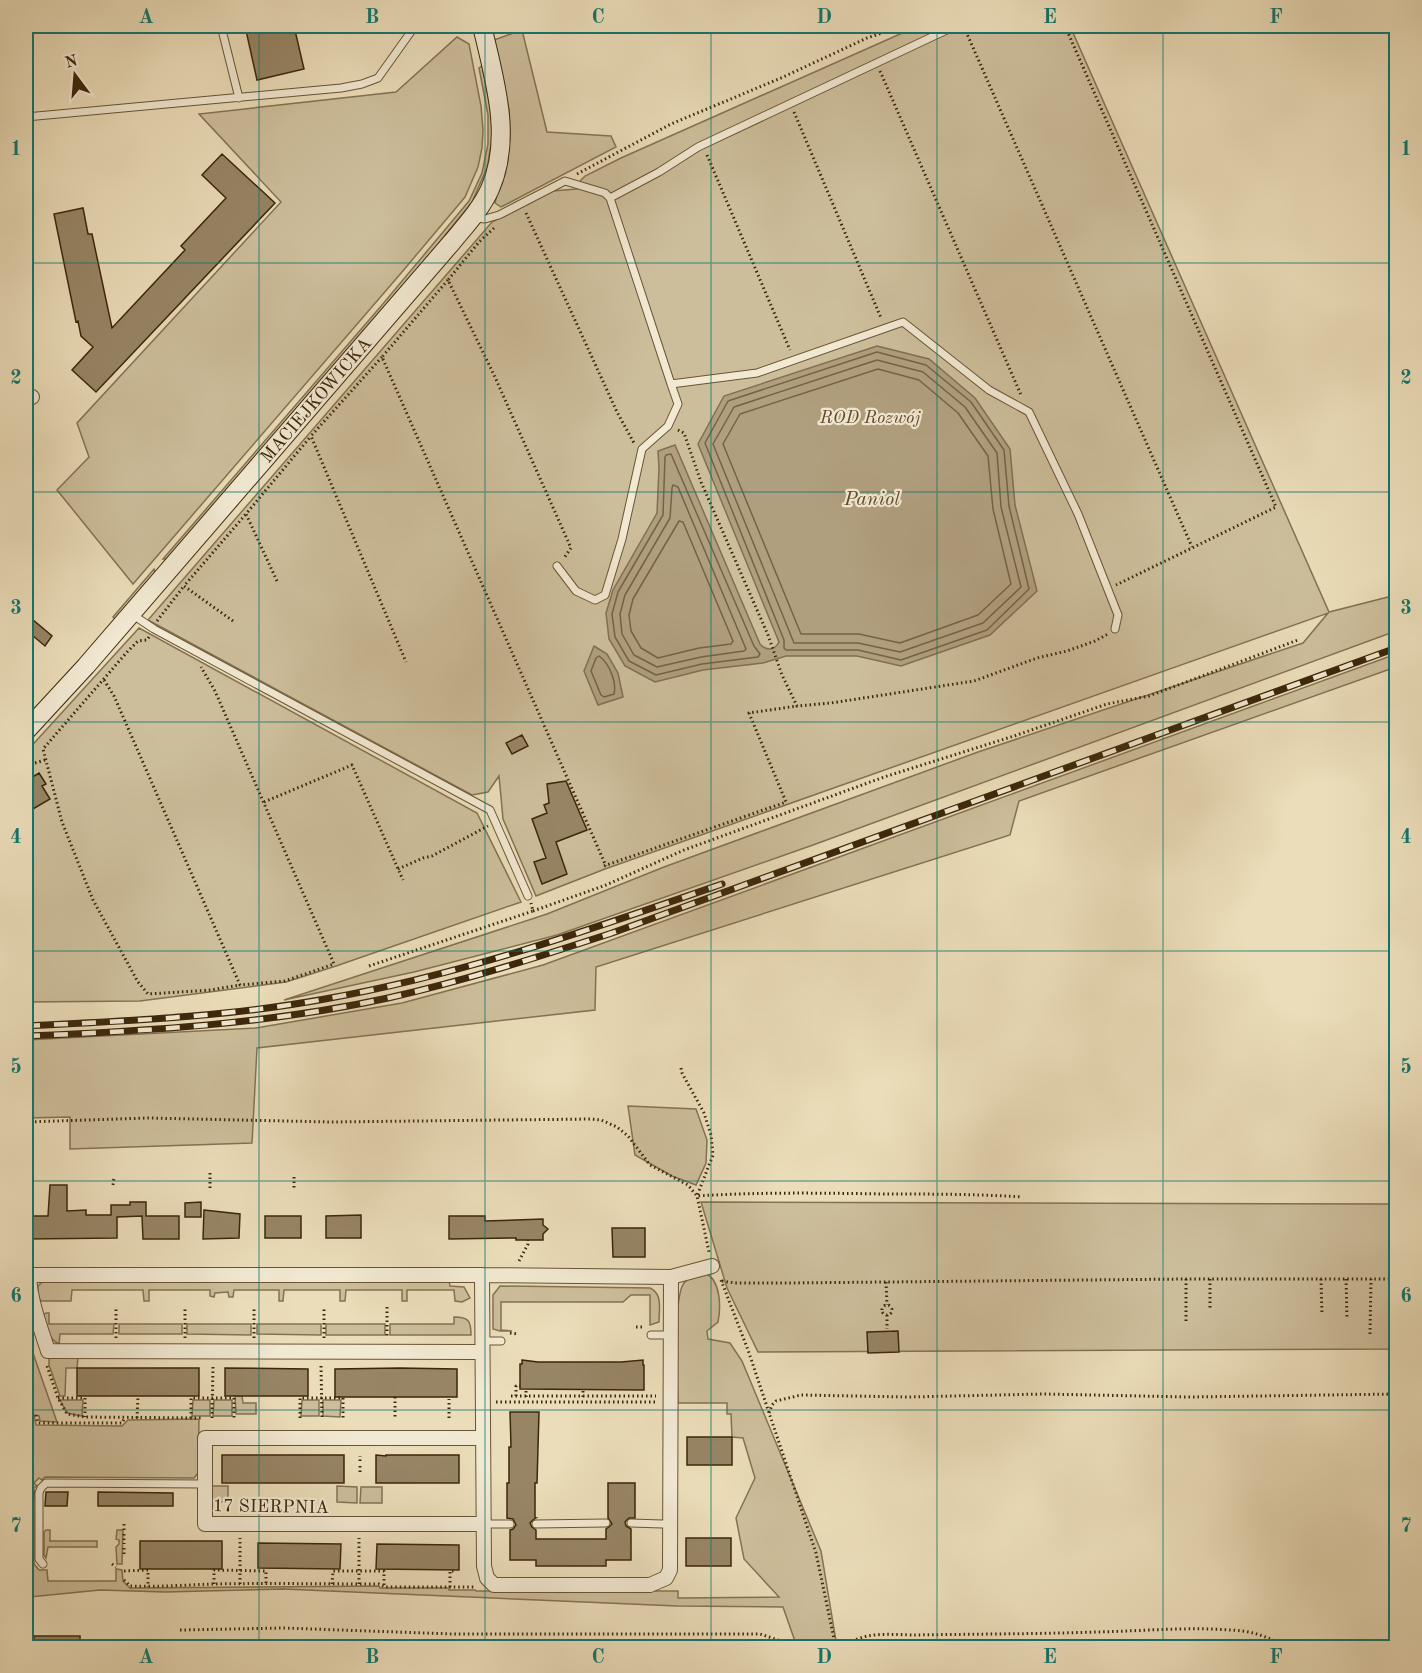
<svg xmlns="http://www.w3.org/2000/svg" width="1422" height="1673" viewBox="0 0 1422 1673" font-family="'Old Standard TT',serif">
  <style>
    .green { fill: #cdbe9b; stroke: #847252; stroke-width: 1.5 }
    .water { fill: #b09f7e; stroke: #826f50; stroke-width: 1.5 }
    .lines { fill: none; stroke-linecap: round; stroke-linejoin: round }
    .shore { stroke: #766244; stroke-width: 1.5 }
    .building { fill: #978565; stroke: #3c260a; stroke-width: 1.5 }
    .lane-casing { stroke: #685436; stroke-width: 9 }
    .street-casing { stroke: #685436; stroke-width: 16 }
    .secondary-casing { stroke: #3c260a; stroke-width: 20 }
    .path { stroke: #3c260a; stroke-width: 3; stroke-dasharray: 1.5 3; stroke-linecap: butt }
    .lane { stroke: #f2e9d2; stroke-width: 7 }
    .street { stroke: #f2e9d2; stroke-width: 14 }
    .secondary { stroke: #f2e9d2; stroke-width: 18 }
    .rail-casing { stroke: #3c260a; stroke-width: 7 }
    .rail { stroke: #f2e9d2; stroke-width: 4.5; stroke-dasharray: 14; stroke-linecap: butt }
    .grid { fill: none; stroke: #0f766e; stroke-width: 1.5; stroke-opacity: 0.55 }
    .labels { text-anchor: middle; stroke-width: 4.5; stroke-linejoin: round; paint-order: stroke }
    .street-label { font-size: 18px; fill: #3c260a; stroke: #f2e9d2 }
    .park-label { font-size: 18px; font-style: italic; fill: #604c2e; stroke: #f2e9d2 }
    .water-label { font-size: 20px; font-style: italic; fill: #5f4a2d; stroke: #f2e9d2 }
    .neatline { fill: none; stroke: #0f766e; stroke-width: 2 }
    .grid-label { font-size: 20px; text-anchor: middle; font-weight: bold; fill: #0f766e }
  </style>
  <rect width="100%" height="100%" fill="#ebddb9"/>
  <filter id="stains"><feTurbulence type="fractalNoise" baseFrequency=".00333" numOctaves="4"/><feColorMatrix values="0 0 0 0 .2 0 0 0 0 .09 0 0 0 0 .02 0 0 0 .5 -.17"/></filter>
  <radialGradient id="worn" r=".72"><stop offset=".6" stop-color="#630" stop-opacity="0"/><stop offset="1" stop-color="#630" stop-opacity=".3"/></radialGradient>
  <path class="green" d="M918,26h152l259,586 67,-17v36l-583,214 -256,90 -143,37 -130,28 263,-86 117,-47 314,-115 325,-109 25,-30 -723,256 -69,27 -33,-77 -4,-43 -11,16 -16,3 -324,-175 344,-398 60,-31 25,-2 4,-9 4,-4 36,-18z
    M522,30l25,102 64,4 5,11 -115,60 -6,-4 15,-63 -1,-30 -15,-70z
    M457,37l12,7 12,62 2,24 -1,18 -4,19 -13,30 -63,75 -269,312 -76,-94 32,-33 -12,-34 204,-221 -82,-88 197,-22z
    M482,66l8,40 3,28 -6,34 -15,34 -43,53 -262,304h-4l219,-254 87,-104 13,-28 6,-29v-29l-9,-47z
    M154,569l1,4 -40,46 -2,-2z
    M139,628l338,185 44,89 -185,64 -50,16 -146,19 -114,1v-250z
    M1396,654v13l-377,134 -9,34 -414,132 -1,43 -338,38 -5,95 -182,6v-32l-44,1v-78l230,-12 146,-25 141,-38z
    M628,1106l68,3 11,31 -1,23 -10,22 -24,-9 -37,-21z
    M701,1202l695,2v145l-638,3 -31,-64z
    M705,1273c16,7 16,34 13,49l-11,9 1,8 22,4 12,18 79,190 16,96h-40l-14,-40 -106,-1 -394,-17 -118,3 -65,-2 -70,7 1,-80 -5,-45v-139l31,89 -17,-1 -1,-5 -5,-1 2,10 86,1 6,-6 70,-1 1,2 -1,52 -4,5 -149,-1 -3,3 -3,-2 -5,5 3,3 -3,2v76l5,6h8l1,11h68v-12l6,1 1,11 7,7 249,-2 1,2h69v2h26l1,1h202v7l101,-1 -35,-38 -8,-41 19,-40 -12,-40 -11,-1 -1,-23h-4v-11h-49c-1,-22 -5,-106 6,-120 5,-7 13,-8 21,-10z
    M43,1281h406l1,5 14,1 6,11 -8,4 -7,-1 -1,-11h-47v11h-5v-11h-56l-1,11h-5v-11h-56l-1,11h-4v-11h-45l-1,7h-4l-1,-5 -13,1 -1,4 -4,-1v-6h-61v11h-5l-1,-11h-71l-1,11h-30l-3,-4v-11z
    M500,1286l150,2c13,6 9,21 9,34l-9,3v-30h-19l-8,7h-122v28l11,1h-12l-7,-2v-34z
    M46,1313h3v11h65l-1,10h-53l-1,10c-12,-6 -13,-17 -16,-29z
    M454,1317c15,0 17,4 17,18h-81v-11h64z
    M119,1324h63v10h-63z
    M187,1324h64v11l-64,-1z
    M257,1324h64v11l-64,-1z
    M326,1324h59v11h-59z
    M49,1357h29l-1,11h-11l-1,28h-5l-11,-31z
    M235,1396h7l1,7h13v11h-20z
    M60,1400h23l-1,16 -15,-3z
    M193,1400h17v16h-18z
    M214,1400h18v16h-19z
    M302,1400h17v16h-18z
    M323,1400h18l-1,17 -17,-1z
    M210,1486h18v16h-18z
    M337,1486l20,1v16l-20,-1z
    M361,1487h21v16h-22z
    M46,1530h4v11h47v6h-49l-2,11 -2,-3v-23z
    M117,1530h6l-1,34h-5l-1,-17 3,-3v-4l-3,-1z"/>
  <path class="water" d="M877,346l52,13 46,39 35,51 5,56 22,86 -47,44 -89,31 -44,-10h-71l-23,7 -60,7 -48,12 -30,-16 -16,-27 -3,-26 7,-23 44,-77 2,-45 -1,-17 17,-6 85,199c6,7 14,7 19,-2l-81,-198 26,-48z
    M594,646l13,8 11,19 5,24 -25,8 -14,-34z"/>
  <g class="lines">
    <path class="shore" d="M877,352l49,13 45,37 33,48 5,56 20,83 -42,41 -86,30 -43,-10h-72l-2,-2v-8l-79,-197 23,-42z
      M877,360l46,12 42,35 32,46 4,54 20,80 -38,36 -83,29 -42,-9h-64l-81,-199 21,-37z
      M878,369l41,11 39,33 30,43 5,53 18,75 -33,31 -78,28 -41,-9h-58l-78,-190 17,-30z
      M671,454l83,192 6,8 -2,3 -56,7 -46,11 -27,-14 -14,-24 -3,-23 6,-22 45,-77 2,-58 1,-2z
      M673,485l5,2 68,162 -2,2 -43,6 -44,10 -23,-12 -12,-21 -2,-20 5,-19 45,-77 2,-30z
      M679,521l4,1 50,119 -2,3 -32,4 -41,10 -17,-10 -10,-17 -2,-16 4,-16z
      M599,656c10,7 18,26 15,38l-10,3 -3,-2 -10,-24 5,-13z"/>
  </g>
  <path class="building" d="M245,26h49l10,43 -47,11z
    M222,154l53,49 -179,189 -24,-22 21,-23 -12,-11 -3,-15 -2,1 -22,-108 29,-6 5,26h4l20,94 73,-78 -4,-4 45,-48 -24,-23z
    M32,619l20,17 -7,10 -19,-16v-3z
    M522,735l6,11 -16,8 -6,-11z
    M39,773l7,11 -4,2 8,13 -17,10 -7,-12v-16z
    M566,781l21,49 -31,12 11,32 -25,10 -8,-22 12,-4 -14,-39 15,-6 -3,-8 5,-2 -2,-19z
    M50,1185h17v26l19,-1v5h25v-10h19v-3h16v14h33v23h-36l-1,-23 -25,1v21l-91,1v-23h22z
    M201,1202v15h-16v-14z
    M204,1210l36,4 -1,24 -36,1z
    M361,1215v23h-35v-22z
    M265,1216h36v22h-36z
    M449,1216h36v5l58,-2v6l5,4 -5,5v6h-27v-2l-67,1z
    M612,1228h33v29h-32z
    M898,1331l1,21 -31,1 -1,-21z
    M522,1360l16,2h83l22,-2v5h1v25l-124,-1v-25h2z
    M77,1368h122v28h-122z
    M225,1368l83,1v27h-83z
    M400,1368l57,1v28h-122v-28z
    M510,1412h29l-2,71h-2v35h1l-3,2 -3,3 2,4 4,3v9h70v-10l3,-2 3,-3 -4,-6v-35h27v35h-6l-4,4 1,4 5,3v31h-25v6h-70v-6h-26v-30l3,-1 3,-4 -3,-6 -6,-1v-35h2v-36h2z
    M687,1437h45v28h-45z
    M222,1455h122v28h-122z
    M376,1455l10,1v-1h73v28h-83z
    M26,1492h8l-1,13h-7z
    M46,1492h22l-1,14h-22z
    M98,1492l75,1v13h-75z
    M686,1538h45v28h-45z
    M140,1541h82v28h-82z
    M258,1543l83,1 -1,25 -82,-1z
    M377,1544l82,1v25l-83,-1z
    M34,1636h46v11h-46z"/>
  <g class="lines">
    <g class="lane-casing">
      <path id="lane" d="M221,26l18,72
        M26,117l315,-29 21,-4 16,-6 37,-52
        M610,198l49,-26 39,-25 255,-120
        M475,218l10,1 14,-4 66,-34 40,12 5,5 61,186 86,-11 146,-51 86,68 40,22 49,102 40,101 -3,14
        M557,566l19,25 19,9 10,-5 17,-56 20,-90 26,-23 10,-22 -7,-20
        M133,615l21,14 336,181 38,86
        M651,1335h20
        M482,1341h19
        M631,1523l31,1 9,-1
        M484,1524h26
        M536,1524l70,-1
        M43,1564l-4,-5v-66l2,-5 5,-5 159,1"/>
    </g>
    <g class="street-casing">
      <path id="street" d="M26,397h6
        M26,1275h456l189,2 41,-11
        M29,1275c1,26 11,51 19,76l434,1
        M482,1275l2,291 3,12 7,7h156l16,-7 4,-8 1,-293
        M482,1438h-277v86h279"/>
    </g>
    <g class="secondary-casing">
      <g id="secondary">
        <path id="s1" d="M26,731l60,-65 366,-424c14,-17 29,-33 38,-53 23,-52 4,-111 -8,-163"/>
      </g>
    </g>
    <path class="path" d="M1065,26l211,481 -160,78
      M964,27l228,520
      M880,71l141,324
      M794,112l87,206
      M707,155l83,195
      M577,174l94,-50 110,-46 86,-40 36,-12
      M526,213l91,199 17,31
      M494,228l-15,14 -31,38 46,95 77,173 -7,10
      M448,280l-66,77 224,509
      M382,357l-71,79 95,226
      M678,430l6,3 17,49 67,153 14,40 15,31 34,-3 143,-22 63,-23 30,-7 28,-10 13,-7
      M277,581l-31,-67 65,-78
      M157,621l27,-35
      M233,621l-49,-35 62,-72
      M149,637l-2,3 -9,1 -10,10 -85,98 19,73 31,78 45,82 10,12 63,-4 29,-5
      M104,680l10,16 126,289 45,-4 49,-17 -119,-273 -14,-24
      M26,753l9,10 10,-3
      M264,802l88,-37 51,115
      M604,866l182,-64 -37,-89 48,-7
      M398,869l25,-11 9,-2 56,-30
      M533,911l73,-26 78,-35 200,-73 130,-41 93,-32 42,-8 149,-56
      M369,966l164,-55 -2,-8
      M681,1068l1,5 22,40 7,22 2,20 -16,41 12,56
      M26,1122l122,-4 183,4 260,-3 10,1 16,7 11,9 22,29 38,20 9,11c62,-4 125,-3 188,-2 45,0 91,0 137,3
      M294,1177v13
      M113,1185l1,-8
      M210,1188v-15
      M519,1261l9,-17v-4
      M1186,1279v45
      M1210,1279v29
      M1321,1279l1,35
      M1346,1279l1,39
      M1396,1279v57
      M721,1280l27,70 68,203 20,95
      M722,1281l13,2h52l399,-4h210
      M886,1282l1,23
      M882 1310a5 5 0 1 1 10 0a5 5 0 1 1-10 0Z
      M387,1307v31
      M887,1315v14
      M636,1327h6
      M510,1333l8,1
      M1370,1334l1,-55
      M116,1338v-31
      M185,1338v-31
      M254,1338v-31
      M324,1338v-31
      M47,1366l11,32 9,16 18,3 116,1
      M321,1366l1,52
      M511,1396h145
      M516,1396v-10h4
      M395,1397v21
      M526,1397v-8
      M583,1397v-7
      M58,1398h27v19
      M496,1402h161
      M769,1413l3,-8 4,-4 25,-6 107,2 135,-3 147,3 206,-3
      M36,1415l2,8h84l3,-6
      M137,1418l1,-22
      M191,1418v-20h43v20
      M212,1418l1,-52
      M300,1418v-20h43v20
      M449,1418v-19
      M360,1461v-5
      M360,1472v-6
      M124,1530v-6
      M124,1534v10
      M124,1554v-6
      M112,1564l4,3
      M124,1571l24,-1v17
      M124,1580l6,6c28,1 56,-1 83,-2 56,-1 111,0 166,0l6,3h91
      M214,1584v-14l52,1v13
      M240,1584v-46
      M332,1584l1,-13h51v14
      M359,1584v-46
      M450,1587v-16h5
      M180,1630l104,-2 169,6h307l18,6 8,8
      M846,1648c12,-18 49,-13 69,-13 60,-1 121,-1 182,-3 48,-1 97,-6 145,-1 17,2 32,9 47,17"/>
    <use href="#lane" class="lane"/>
    <use href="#street" class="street"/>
    <use href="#secondary" class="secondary"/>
    <g class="rail-casing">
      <path id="rail" d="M26,1026c100,-5 200,-9 299,-27 136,-24 267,-70 397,-115
        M26,1036c121,-5 243,-12 362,-38 76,-17 150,-41 224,-65l784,-285"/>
    </g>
    <use href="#rail" class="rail"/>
  </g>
  <path class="grid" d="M259,26v1622M485,26v1622M711,26v1622M937,26v1622M1163,26v1622M26,263h1370M26,492h1370M26,722h1370M26,951h1370M26,1181h1370M26,1410h1370"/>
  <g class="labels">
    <g class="street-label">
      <text dy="6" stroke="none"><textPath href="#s1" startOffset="440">MACIEJKOWICKA</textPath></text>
      <text transform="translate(271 1506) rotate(1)" y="6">17 SIERPNIA</text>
    </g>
    <g class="park-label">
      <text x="870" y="423">ROD Rozwój</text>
    </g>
    <g class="water-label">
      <text x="872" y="505">Paniol</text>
    </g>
  </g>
  <rect width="1422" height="1673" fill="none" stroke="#ebddb9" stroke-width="66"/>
  <g transform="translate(75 75) rotate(344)" stroke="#f2e9d2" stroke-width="4.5" paint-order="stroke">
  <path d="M0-4.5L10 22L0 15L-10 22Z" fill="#3c260a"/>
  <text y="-9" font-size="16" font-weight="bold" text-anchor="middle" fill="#3c260a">N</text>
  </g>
  <rect x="33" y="33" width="1356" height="1607" class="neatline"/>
  <g class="grid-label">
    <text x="146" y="23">A</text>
    <text x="372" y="23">B</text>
    <text x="598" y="23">C</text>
    <text x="824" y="23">D</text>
    <text x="1050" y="23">E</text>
    <text x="1276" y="23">F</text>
    <text x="16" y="155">1</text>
    <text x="1406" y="155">1</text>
    <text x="16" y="384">2</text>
    <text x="1406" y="384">2</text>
    <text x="16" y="614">3</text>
    <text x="1406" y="614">3</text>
    <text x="16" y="843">4</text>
    <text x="1406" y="843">4</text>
    <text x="16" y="1073">5</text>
    <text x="1406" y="1073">5</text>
    <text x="16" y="1302">6</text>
    <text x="1406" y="1302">6</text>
    <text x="16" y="1532">7</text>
    <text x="1406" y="1532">7</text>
    <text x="146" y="1663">A</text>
    <text x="372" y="1663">B</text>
    <text x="598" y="1663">C</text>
    <text x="824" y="1663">D</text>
    <text x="1050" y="1663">E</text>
    <text x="1276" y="1663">F</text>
  </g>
  <rect width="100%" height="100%" filter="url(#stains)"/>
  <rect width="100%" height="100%" fill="url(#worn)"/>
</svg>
